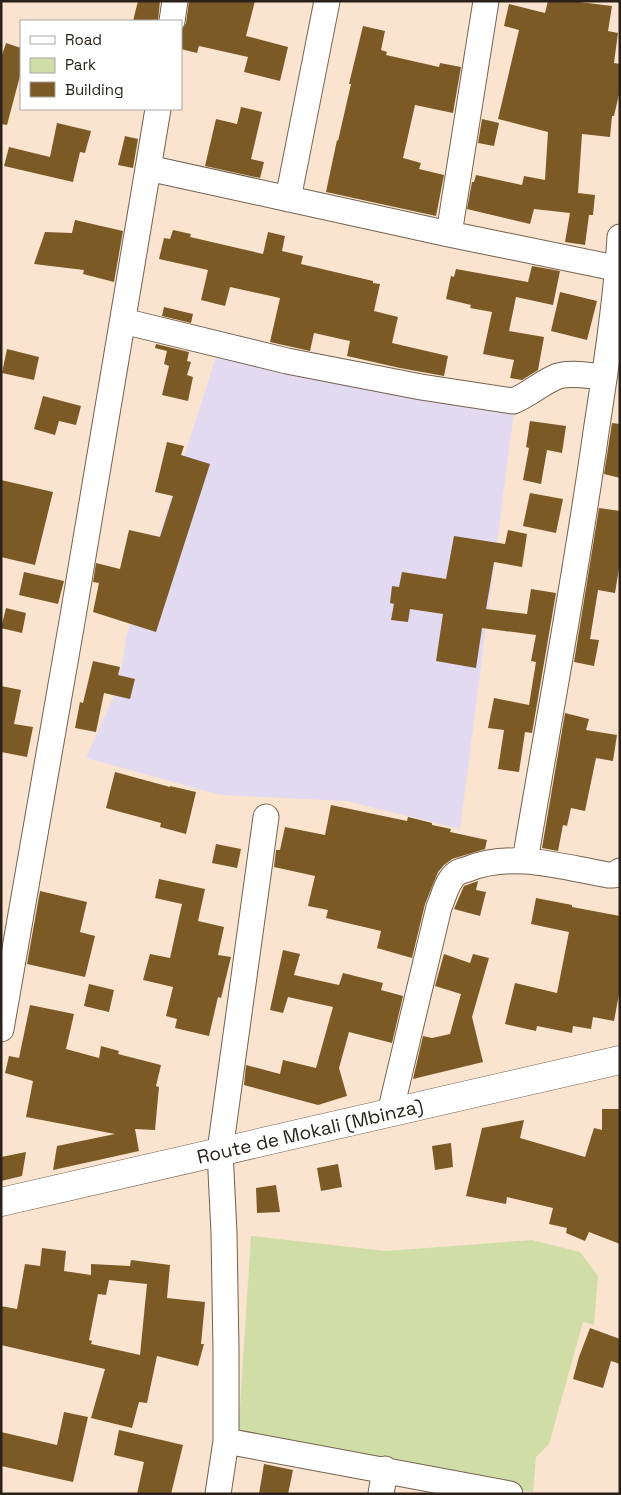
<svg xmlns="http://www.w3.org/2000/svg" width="621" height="1495" viewBox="0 0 621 1495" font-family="'Space Grotesk',sans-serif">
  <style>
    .education { fill: #e2daf0 }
    .green { fill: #d0dda7 }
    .building { fill: #7c5a26; fill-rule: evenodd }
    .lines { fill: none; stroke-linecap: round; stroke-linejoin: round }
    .street-casing { stroke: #73614e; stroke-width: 27 }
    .secondary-casing { stroke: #73614e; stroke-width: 29 }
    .street { stroke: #fff; stroke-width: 25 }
    .secondary { stroke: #fff; stroke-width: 28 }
    .labels { text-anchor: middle; stroke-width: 5; stroke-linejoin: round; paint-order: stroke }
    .street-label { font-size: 19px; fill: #29211a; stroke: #fff }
  </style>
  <rect width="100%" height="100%" fill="#fae4cf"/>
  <path class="education" d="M216,357l298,54 -54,418 -114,-28 -125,-6 -135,-37 27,-60 10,-38 3,-23z"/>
  <path class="green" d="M251,1236l135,15 146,-11 48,12 18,24 -4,49 -11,-3 -34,122 -13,13 -3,35 -295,-55z"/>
  <path class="building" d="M138,1h22l-2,20h-25z
    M189,1h66l-9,35 42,11 -8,34 -36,-9 4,-15 -49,-11 -2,7 -16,-4v-17l5,-9z
    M548,1h23l41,5 -4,25 10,2 -4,30 6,1v26l-6,26h-2l-2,21 -28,-3 -4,59 17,2 -2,20h-4l-4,30 -20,-3 5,-29 -36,-4 -4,15 -63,-15 5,-27h2l2,-7 46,10 2,-9 21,4 3,-48 -50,-13 21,-89 -15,-4 5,-22 36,9z
    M363,26l22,5 -4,19 6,2 -1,3 53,12 1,-4 21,4 -8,46 -38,-8 -12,53 18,5 -2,6 25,6 -8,41 -110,-24 11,-52 1,1 13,-57h-2z
    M6,43l15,5v24l-14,53 -6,-1v-66z
    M241,107l21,5 -11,47 13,3 -4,16 -55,-12 11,-47 21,5z
    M482,119l17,4 -5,23 -16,-3z
    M57,123l34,8 -6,22 -5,-1 -7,30 -69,-16 5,-19 41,10z
    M125,136l13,3 -5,29 -15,-3z
    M75,220l48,11 -9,51 -31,-8 1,-4 -50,-6 11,-32 27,1z
    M173,230l18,4 -1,3 73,17 5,-22 17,4 -3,15 21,5 -2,8 72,17v2l7,1 -6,27 24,6 -6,26 56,13 -4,20 -44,-8 -53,-12 3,-15 -36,-8 -4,18 -40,-9 10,-44 -50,-11 -5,19 -24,-6 7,-30 -49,-11 5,-21 6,1z
    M532,266l28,5 -7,34 -37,-8 -7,34 35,6 -6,33 -16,10 -12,-2 4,-18 -31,-6 9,-42 -22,-4 1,-3 -25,-6 5,-23 3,1 2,-8 72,13z
    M560,292l37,9 -10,39 -36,-9z
    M164,307l29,7 -2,9 -29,-7z
    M156,344l33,8 -2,9 4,1 -4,13 6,2 -5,24 -26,-6 7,-29 -5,-2 3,-13 -12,-3z
    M7,349l32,8 -5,23 -32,-7z
    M43,396l38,10 -5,19 -17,-4 -4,14 -21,-6z
    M530,421l36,5 -4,27 -15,-3 -6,34 -18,-4 6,-32 -3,-1z
    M612,423l8,1v54l-16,-4z
    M167,442l17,4 -3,9 29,9 -54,168 -63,-20 6,-29 -6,-1 3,-19 24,6 9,-39 31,7 13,-41 -18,-4z
    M1,480l52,12 -18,73 -34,-8z
    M530,493l33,6 -7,34 -33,-7z
    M599,508l21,3v51l-5,31 -17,-3 -8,49 9,1 -5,26 -20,-4z
    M508,530l19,4 -5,33 -28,-5 -8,47 41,5 4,-25 25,4 -24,140 -7,-1 -6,40 -21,-3 6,-39 -16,-2 6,-30 35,7 7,-43 -5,-1 5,-26 -54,-7 -6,40 -40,-7 7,-47 -33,-5 -2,13 -17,-2 3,-16 -4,-1 2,-17 7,1 3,-15 44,7 8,-43 51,8z
    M24,572l40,9 -6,23 -39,-9z
    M6,608l20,5 -4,20 -21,-5z
    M93,661l27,6 -2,8 17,4 -5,20 -26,-6 -8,39 -21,-4 5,-26 3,1z
    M1,686l20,4 -7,34 19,3 -6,30 -26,-5z
    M565,713l24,6 -3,11 31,5 -4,26 -17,-3 -11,53 -14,-3 -4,18 -4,-1 -5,26 -16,-3z
    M115,772l55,15v-1l26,6 -10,42 -26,-7 1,-4 -55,-15z
    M331,805l76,16 1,-4 24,6v2l19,4 -1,3 37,8 -2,9 -33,10 -8,6 -6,7 -13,32 -13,54 -35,-10 4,-17 -55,-13 2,-8 -20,-4 7,-30 -41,-9 2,-17h4l5,-23 40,8z
    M216,844l25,5 -4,19 -25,-5z
    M159,879l46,10 -7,32 26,6 -6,28 13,2 -10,41 -3,-1 -9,39 -34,-8 2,-9 -11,-3 7,-29 -30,-7 7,-26 20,4 12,-54 -27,-6z
    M478,881l-2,9 10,2 -6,24 -26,-7 10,-23z
    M40,891l47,11 -7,30 15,4 -10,41 -58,-13z
    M536,898l36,7v2l48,9v73l-6,32 -21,-4 -2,12 -18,-3 -1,7 -35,-7 -1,5 -31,-7 10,-41 42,10 12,-61 -38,-8z
    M283,950l17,4 -6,21 45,10 4,-12 40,10 -2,7 22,6 -11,47 -43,-11 -10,36 8,28 -29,9 -74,-20 2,-20 34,9 3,-14 33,8 17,-61 -45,-10 -5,16 -13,-3z
    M444,954l26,9 3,-9 16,4 -17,59 11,45 -70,17 10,-43 9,2 18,-4 11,-40 -26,-8z
    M89,984l25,6 -5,22 -25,-6z
    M30,1005l44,9 -8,35 33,9 2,-12 18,5 -1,3 43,11 -5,21 3,1 -4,43 -20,-1 4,22 -86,19 4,-24 58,-12 -89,-17 7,-36 -28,-8 4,-17 10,2z
    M602,1109h18v135l-31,-12 -4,9 -19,-8 1,-5 -18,-4 4,-16 -46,-11 -1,7 -40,-8 16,-68 42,-8 -4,18 65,19 9,-29 8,2z
    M451,1143l2,24 -18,3 -3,-24z
    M26,1152l-4,24 -21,5v-24z
    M338,1164l4,23 -21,4 -4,-23z
    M276,1185l4,27 -23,1 -1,-25z
    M42,1248l24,3 -2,20 27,4v-11l39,2 1,-6 39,5 -3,33 38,4 -4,42h3l-6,22 -41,-10 -10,47 -8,-1 -7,26 -41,-10 14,-49 -104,-24v-39l16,3 8,-45 15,2zM109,1280l38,4 -7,71 -49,-11 1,-3 -3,-1 9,-46 8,1z
    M590,1328l30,11v25l-9,-3 -8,27 -30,-9 6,-22z
    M64,1412l24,5 -15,65 -72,-16v-34l56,13z
    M119,1430l64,15 -12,49h-34l7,-32 -30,-7z
    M264,1464l29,6 -5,24h-29z"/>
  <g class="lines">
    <g class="street-casing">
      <path id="street" d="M172,21l3,-20
        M148,168l301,66 171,35
        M288,199l39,-198
        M449,234l37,-233
        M123,321l164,40 134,26 92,14c16,-6 29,-19 45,-25 14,-4 32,0 46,1
        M525,861c24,-143 51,-286 71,-429 10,-65 20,-130 24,-195
        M1,1029l72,-413 85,-507
        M390,1113l49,-206c5,-11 8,-27 18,-34 3,-2 8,-3 11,-4 45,-18 94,-2 140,6h6l6,-4
        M226,1441l284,53
        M218,1494l8,-53v-90l-2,-118 -4,-82 46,-334
        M381,1494l4,-25"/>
    </g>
    <g class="secondary-casing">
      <path id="secondary" d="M1,1202l619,-142"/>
    </g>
    <use href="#street" class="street"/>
    <use href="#secondary" class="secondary"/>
  </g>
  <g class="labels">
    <g class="street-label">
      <text transform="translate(310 1131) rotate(-13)" y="7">Route de Mokali (Mbinza)</text>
    </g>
  </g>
  <rect width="621" height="1495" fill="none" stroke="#29211a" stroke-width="5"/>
  <rect x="20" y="20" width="162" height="90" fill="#ffffff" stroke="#a9a6a3"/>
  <rect x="30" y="36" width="25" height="8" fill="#ffffff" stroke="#a9a6a3"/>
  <text x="65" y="45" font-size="15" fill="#29211a">Road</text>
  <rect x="30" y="58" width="25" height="15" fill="#d0dda7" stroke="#a9a6a3"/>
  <text x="65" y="70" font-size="15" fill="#29211a">Park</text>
  <rect x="30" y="82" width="25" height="15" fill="#7c5a26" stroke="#a9a6a3"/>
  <text x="65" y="95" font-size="15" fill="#29211a">Building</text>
</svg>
